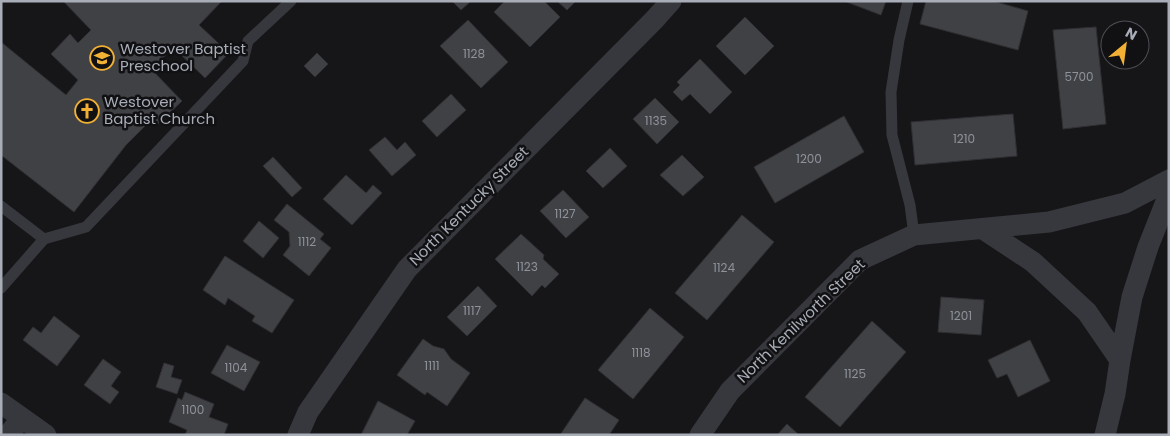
<svg xmlns="http://www.w3.org/2000/svg" width="1170" height="436" viewBox="0 0 1170 436" font-family="Poppins,sans-serif">
  <style>
    .building { fill: #404145; stroke: #303034 }
    .lines { fill: none; stroke-linecap: round; stroke-linejoin: round }
    .lane { stroke: #37383d; stroke-width: 11 }
    .street { stroke: #37383d; stroke-width: 21 }
    .labels { text-anchor: middle; stroke-width: 5; stroke-linejoin: round; paint-order: stroke }
    .number-label { font-size: 12px; fill: #8e929b }
    .poi-label { font-size: 15px; fill: #a8adb8; stroke: #111113; text-anchor: start }
    .street-label { font-size: 15px; fill: #a8adb8; stroke: #111113 }
  </style>
  <rect width="100%" height="100%" fill="#161618"/>
  <path class="building" d="M63,1h159l-23,24 30,28 -24,25 -32,-31 -21,23 30,31 -26,25 -6,-5 -24,24 -52,67 -73,-57v-113l65,53 12,-15 -27,-26 19,-20 8,9 13,-13z
    M452,1h17l1,1 -9,8z
    M505,1h39l16,16 -30,30 -36,-35z
    M557,1h19l-9,9z
    M844,1h42l-5,14z
    M926,1h67l35,10 -10,39 -98,-26z
    M745,17l29,29 -29,29 -29,-29z
    M468,20l40,42 -27,26 -41,-42z
    M1096,27l10,97 -43,5 -10,-99z
    M317,53l11,11 -13,13 -11,-11z
    M700,59l32,33 -22,22 -20,-20 -8,7 -9,-9 7,-7 -3,-3z
    M451,94l15,16 -29,27 -15,-16z
    M655,98l24,24 -22,22 -24,-25z
    M1013,114l4,42 -102,9 -4,-43z
    M844,116l20,36 -89,51 -21,-36z
    M385,137l12,13 8,-8 11,13 -24,21 -23,-26z
    M610,148l17,18 -24,22 -17,-17z
    M682,155l22,22 -21,19 -23,-21z
    M273,157l29,31 -10,9 -29,-31z
    M346,175l20,18 7,-8 9,8 -30,32 -29,-26z
    M563,190l26,27 -23,21 -26,-27z
    M287,204l37,30 -4,5 11,9 -22,28 -26,-21 7,-9 -1,-14 -15,-12z
    M742,215l32,27 -67,78 -32,-27z
    M259,221l20,17 -16,20 -20,-17z
    M521,234l23,21 -1,4 16,15 -14,14 -3,-3 -10,11 -37,-37z
    M225,256l69,44 -22,33 -20,-12 3,-5 -27,-18 -3,7 -22,-15z
    M478,286l19,20 -30,30 -20,-19z
    M941,297l43,3 -3,35 -43,-3z
    M650,308l34,29 -51,62 -35,-29z
    M54,316l26,20 -23,30 -34,-26 10,-13 8,6z
    M872,321l34,31 -66,75 -35,-30z
    M423,339l10,7 11,3 7,10 19,14 -23,33 -20,-14 -2,3 -28,-20z
    M1030,340l20,41 -32,16 -11,-23 -10,4 -9,-18z
    M227,345l33,17 -16,29 -33,-18z
    M103,359l18,13 -10,14 8,6 -9,12 -26,-19z
    M164,363l10,3 -3,11 11,3 -5,14 -21,-7z
    M185,392l29,12 -5,13 19,7 -4,11h-39l2,-5 -18,-8 9,-24 4,2z
    M585,398l34,22 -10,15h-49z
    M378,401l37,20 -8,14h-46z
    M787,424l12,11h-22z"/>
  <g class="lines">
    <path class="lane" d="M908,1l-9,39 -8,52 1,43 18,70 4,30
      M1,206l43,33
      M1,288l43,-49 42,-12 157,-166 5,-20 43,-40"/>
    <path class="street" d="M983,229l50,33 54,50 33,48
      M1,403l45,32
      M8,435l14,-17
      M298,435l10,-23 99,-143 248,-250 16,-18
      M700,435l30,-44 130,-131 54,-25 135,-13 76,-19 44,-23
      M1105,435l10,-41 5,-34 12,-63 16,-50 21,-53"/>
  </g>
  <defs>
    <g id="school-ring" transform="scale(1.25)"><circle r="9.5" fill="#111113" stroke="#f2b134" stroke-width="1.5"/><path d="M0-5L7-2L0 1L-7-2ZM-4 1L0 2.5L4 1V4Q0 6-4 4Z" fill="#f2b134"/></g>
    <g id="church-ring" transform="scale(1.25)"><circle r="9.5" fill="#111113" stroke="#f2b134" stroke-width="1.5"/><path d="M-1.2-6h2.4v3.5h3.3v2.4h-3.3V6h-2.4V-.1h-3.3v-2.4h3.3Z" fill="#f2b134"/></g>
  </defs>
  <g fill-rule="evenodd">
    <use href="#school-ring" x="102" y="58"/>
    <use href="#church-ring" x="87" y="111"/>
  </g>
  <g class="labels">
    <g class="number-label">
      <text x="474" y="58">1128</text>
      <text x="1079" y="81">5700</text>
      <text x="656" y="125">1135</text>
      <text x="964" y="143">1210</text>
      <text x="809" y="163">1200</text>
      <text x="565" y="218">1127</text>
      <text x="307" y="246">1112</text>
      <text x="527" y="271">1123</text>
      <text x="724" y="272">1124</text>
      <text x="472" y="315">1117</text>
      <text x="961" y="320">1201</text>
      <text x="641" y="357">1118</text>
      <text x="432" y="370">1111</text>
      <text x="236" y="372">1104</text>
      <text x="855" y="378">1125</text>
      <text x="193" y="414">1100</text>
    </g>
    <g class="poi-label">
      <text x="120" y="54">Westover Baptist<tspan x="120" dy="17">Preschool</tspan></text>
      <text x="104" y="107">Westover<tspan x="104" dy="17">Baptist Church</tspan></text>
    </g>
    <g class="street-label">
      <text transform="translate(469 206) rotate(-45)" y="5">North Kentucky Street</text>
      <text transform="translate(801 321) rotate(-44)" y="5">North Kenilworth Street</text>
    </g>
  </g>
  <rect width="1170" height="436" fill="none" stroke="#a8adb8" stroke-width="5"/>
  <g transform="translate(1125 45) rotate(29)"><circle r="24" fill="#111113" stroke="#4d4f55"/>
  <path d="M0-4L9 19L0 12L-9 19Z" fill="#f2b134"/>
  <text y="-8" font-size="14" font-weight="bold" text-anchor="middle" fill="#a8adb8">N</text>
  </g>
</svg>
